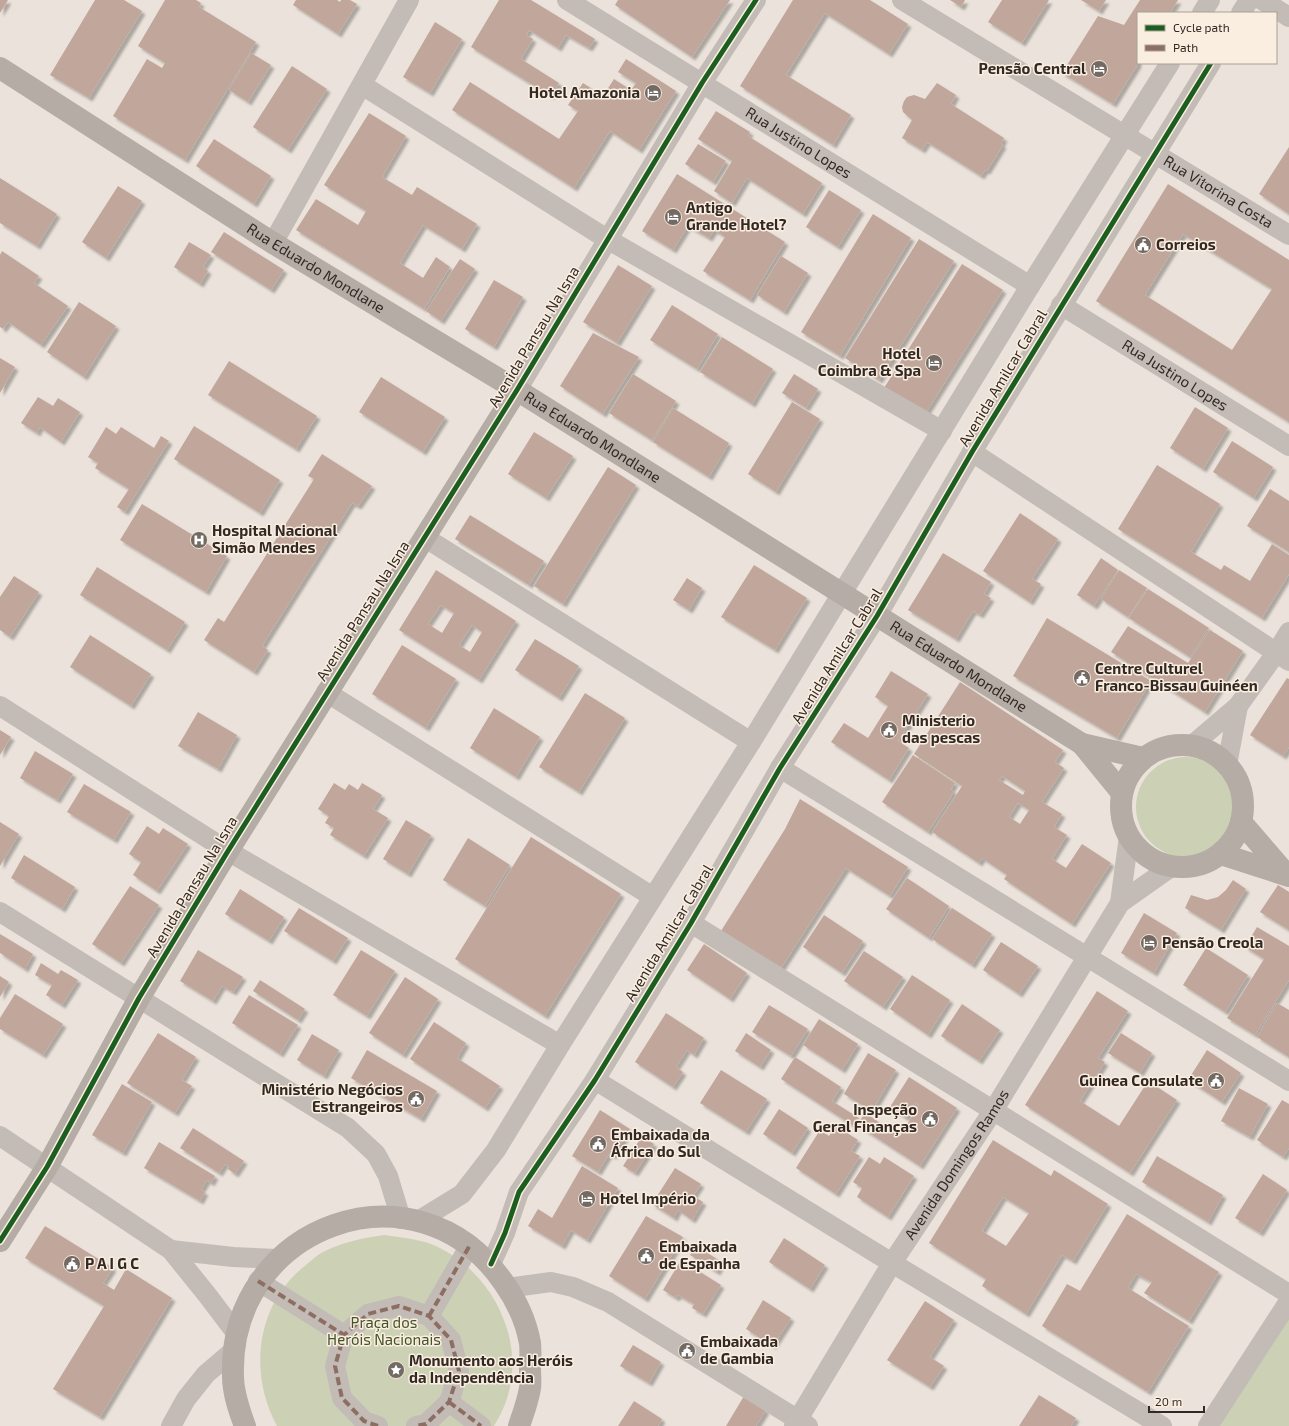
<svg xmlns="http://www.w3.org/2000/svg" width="1289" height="1426" viewBox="0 0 1289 1426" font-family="'Exo 2',sans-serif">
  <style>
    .green { fill: #ccd0b4 }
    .building { fill: #c0a69b; fill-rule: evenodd; filter: url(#shadow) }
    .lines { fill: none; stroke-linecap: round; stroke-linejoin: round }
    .street { stroke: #c3bbb5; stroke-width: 20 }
    .secondary { stroke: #b4aca5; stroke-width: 22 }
    .quiet { stroke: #8d6e63; stroke-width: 4; stroke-dasharray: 8 4; stroke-linecap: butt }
    .cycleway-casing { stroke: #faeee0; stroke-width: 8 }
    .cycleway { stroke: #1b5e20; stroke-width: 5 }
    .labels { text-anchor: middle; stroke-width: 3; stroke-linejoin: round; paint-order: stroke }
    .poi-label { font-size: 15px; font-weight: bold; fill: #332924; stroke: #faeee0; text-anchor: start }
    .street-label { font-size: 15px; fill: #332924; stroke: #faeee0 }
    .park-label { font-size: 15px; fill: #435326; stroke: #faeee0 }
  </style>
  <defs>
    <filter id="shadow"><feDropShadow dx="3.5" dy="3.5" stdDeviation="1" flood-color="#0004"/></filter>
  </defs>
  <rect width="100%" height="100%" fill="#ebe3db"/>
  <path class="green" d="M1136 807a50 50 0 1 1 100 0a50 50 0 1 1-100 0Z
    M384,1235c19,3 39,4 56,13 55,28 88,97 65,156 -3,8 -7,15 -11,22h-217c-29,-53 -21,-123 29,-161 6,-5 11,-10 17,-13 20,-10 40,-14 61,-17z
    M1289,1286v140h-87z"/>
  <path class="building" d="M0,0h8l-8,13z
    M95,0h29l18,11 -53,87 -39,-23z
    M165,0h31l5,3 -2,4 57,35 -71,118 -72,-44 34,-57 15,9 3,-5 -27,-17z
    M296,0h41l3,2 1,-2h9l7,4 -19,30 -45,-29z
    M499,0h32l64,39 -6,9 -23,-13 -8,13 -29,-18 -3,5 7,4 -12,20 38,24 -8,13 -80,-49z
    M618,0h112l-38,57 -77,-52z
    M793,0h77l38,24 -19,30 -64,-41 -39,62 65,40 -18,30 -93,-59z
    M950,0h15l-4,7z
    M1002,0h47l-27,43 -34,-21z
    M1081,0h25l-7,11z
    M1140,0h38l-8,13h-32v51l-25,40 -51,-31 36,-57 26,9z
    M435,22l27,17 -32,54 -27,-16z
    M251,53l20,12 -23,37 -19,-12z
    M626,59l50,32 -37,59 -29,-19 -36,57 -122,-78 18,-28 89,57 19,-28 -10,-6 15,-22 20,13 11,-17 17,11 5,-7 -18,-11z
    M292,66l35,23 -39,61 -35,-23z
    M937,83l19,12 -5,9 53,34 -3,6 2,1 -16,26 -2,-1 -4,6 -54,-34 -5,8 -20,-12 10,-18 -9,-8 -1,-5 2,-6 3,-4 7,-2 11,4z
    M716,111l34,21 -2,4 74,47 -19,31 -56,-36 -15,25 -18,-12 18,-30 -34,-22z
    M369,113l37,23 -24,41 30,18 5,-8 60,37 -15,25 -39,-24 -23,38 23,15 13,-21 14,10 -26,42 -128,-79 20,-31 42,26 8,-14 -42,-26z
    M214,139l57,37 -17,28 -58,-38z
    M698,144l28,17 -13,21 -28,-18z
    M1289,147v67l-30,-20z
    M677,174l108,68 -35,58 -47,-29 22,-34 -11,-7 -5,8 -21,-12 -15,24 -31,-19z
    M0,178l57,36 -20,32 -37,-23z
    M1168,184l121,76v162l-193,-121zM1183,234l89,55 -40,61 -87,-55z
    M118,186l24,15 -36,57 -24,-16z
    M829,190l32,20 -23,37 -32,-20z
    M873,214l38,24 -71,118 -39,-24z
    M224,232l60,38 -13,20 -60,-38z
    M919,239l35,22 -75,119 -34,-22z
    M189,242l22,13 -8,12 5,4 -8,13 -26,-17z
    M2,251l37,25 -5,7 34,23 -27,39 -33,-23 -5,7 -3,-2v-72z
    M781,256l27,17 -24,39 -27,-17z
    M460,259l15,10 -34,52 -15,-10z
    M962,264l41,26 -78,124 -41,-26z
    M618,265l34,21 -35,57 -34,-21z
    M494,280l29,17 -29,50 -29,-18z
    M79,302l37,24 -32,51 -37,-25z
    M672,305l46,29 -21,35 -47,-29z
    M593,333l46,24 -36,57 -43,-28z
    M722,337l51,32 -21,35 -52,-32z
    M0,358l15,9 -15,26z
    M229,361l88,55 -21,33 -88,-54z
    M633,374l43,27 -24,39 -43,-27z
    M794,374l24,15 -12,19 -24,-15z
    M381,377l64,40 -22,35 -64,-40z
    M38,397l15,9 5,-8 22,14 -19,30 -21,-15 -3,6 -16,-10z
    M792,402l28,17 -44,73 -28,-18z
    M1195,407l33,21 -25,41 -33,-21z
    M673,408l56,35 -20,34 -56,-35z
    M194,426l86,54 -20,33 -86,-54z
    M106,427l10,7 5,-7 33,21 7,-12 8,5 -44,71 -8,-5 12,-18 -34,-21 3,-5 -10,-6z
    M534,432l39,24 -27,42 -38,-24z
    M1232,441l41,26 -19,31 -41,-26z
    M322,454l50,32 -14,20 -6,-3 -90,143 6,4 -14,22 -50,-32 14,-22 6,4 90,-143 -6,-3z
    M1157,465l63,39 -29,48 30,18 3,-5 26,16 22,-37 17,11v19l-27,44 -144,-89z
    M608,467l28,18 -73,119 -29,-18z
    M1270,489l19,12v51l-42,-26z
    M142,504l85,52 -21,36 -86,-52z
    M1020,513l38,26 -26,40 9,5 -11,18 -47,-31z
    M470,515l74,46 -15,24 -74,-46z
    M943,553l48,29 -7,12 7,4 -11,17 -7,-4 -17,28 -48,-29z
    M1101,558l17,12 -24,36 -17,-11z
    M754,565l53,33 -32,52 -54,-33z
    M97,567l88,55 -18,28 -87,-55z
    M436,570l80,51 -37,59 -80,-50zM441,605l13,8 -12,20 -14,-9zM472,625l10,7 -12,20 -11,-7z
    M1119,570l28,18 -19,29 -27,-18z
    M14,576l25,16 -29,45 -10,-7v-33z
    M687,578l15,10 -13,22 -16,-10z
    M1148,589l61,39 -19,29 -61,-39z
    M1047,618l104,63 -34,57 -104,-62z
    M1128,626l60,37 22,-33 33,21 -38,61 -94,-60z
    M90,635l61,39 -20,32 -61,-39z
    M535,639l44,27 -20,32 -44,-28z
    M402,645l54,34 -30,49 -54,-34z
    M891,671l37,23 -30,47 11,7 -20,32 -58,-38 13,-19 24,15 20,-32 -13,-9z
    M1287,678l2,1v68l-6,9 -33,-21z
    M960,682l103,68 -8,12 9,6 -22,34 20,12 -8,13 13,8 -15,24 14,9 16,-24 29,19 -39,61 -68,-45 3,-4 -25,-17 -3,5 -47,-31 30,-46 -48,-32zM1002,776l23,15 -2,4 -24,-15zM1018,803l11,7 -9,14 -11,-7z
    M585,693l40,25 -46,74 -40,-25z
    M494,708l46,29 -24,40 -46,-29z
    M198,712l39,23 -19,34 -40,-23z
    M0,730l11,7 -11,18z
    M35,751l38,23 -16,26 -37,-22z
    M913,755l42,28 -4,6 3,3 -26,40 -46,-30z
    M334,783l11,7 4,-6 9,6 4,-7 20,12 -9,14 15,9 -24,38 -34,-21 4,-7 -9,-5 4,-7 -11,-7z
    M84,784l47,28 -17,28 -47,-28z
    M800,799l108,68 -18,29 -44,-28 -65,100 -60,-37 64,-102z
    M406,820l25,15 -23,39 -25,-15z
    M0,822l19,12 -19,32z
    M147,826l12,8 4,-6 25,16 -31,47 -24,-16 8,-13 -12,-8z
    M531,837l90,57 -76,122 -90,-57z
    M468,838l42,27 -25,41 -42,-26z
    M24,855l51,32 -13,22 -51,-31z
    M907,878l42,28 -20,32 -43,-29z
    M1233,880l13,9 -25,41 -36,-22 6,-13 16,5 11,-3 8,-7z
    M1278,885l11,7v38l-29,-18z
    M130,886l29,19 -38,58 -29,-19z
    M240,889l44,28 -15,24 -44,-27z
    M299,908l49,30 -15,23 -49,-30z
    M952,908l40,26 -20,31 -40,-26z
    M1144,913l33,20 -23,40 -33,-20z
    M824,915l39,26 -21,32 -39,-26z
    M1257,927l32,19v34l-34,55 -28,-17 37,-59 -19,-12z
    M0,934l33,20 -8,15 -25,-16z
    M1001,942l37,24 -19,28 -36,-24z
    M704,944l43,29 -17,26 -43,-29z
    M1206,948l42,27 -23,37 -42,-27z
    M198,950l45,27 -10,15 -11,-6 -9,15 -33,-20z
    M361,950l34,21 -28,45 -34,-21z
    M864,951l39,26 -20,30 -39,-26z
    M41,963l17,11 3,-4 17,10 -16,25 -16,-10 6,-10 -17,-10z
    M912,975l38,25 -22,35 -38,-26z
    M0,976l9,6 -9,15z
    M405,977l33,22 -35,56 -34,-22z
    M260,980l45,29 -7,11 -45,-29z
    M1097,991l31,20 -30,47 7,4 -25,39 39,25 29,-45 29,19 -47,73 -105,-68z
    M15,994l48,30 -20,31 -43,-26v-11z
    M249,995l49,30 -18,29 -48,-31z
    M1277,1003l12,7v47l-32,-20z
    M962,1004l38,26 -21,31 -38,-25z
    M769,1005l39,24 -17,27 -39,-24z
    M666,1013l38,25 -10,17 -7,-5 -11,17 7,5 -10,15 -38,-25z
    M819,1019l39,25 -16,26 -39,-25z
    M434,1022l32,21 -9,15 43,28 -15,22 -75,-49z
    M158,1033l38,24 -14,23 10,6 -17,27 -48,-30z
    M746,1033l25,17 -11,17 -25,-16z
    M1121,1033l31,20 -12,20 -32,-20z
    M312,1034l27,16 -15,26 -27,-16z
    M367,1050l70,41 -16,28 -70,-41z
    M1207,1050l34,23 -19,29 -34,-22z
    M868,1053l28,17 -24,41 -28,-17z
    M795,1057l46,30 -9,14 27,17 -5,8 -73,-47z
    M721,1070l46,29 -21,33 -46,-29z
    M909,1077l48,31 -37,58 -63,-41 8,-12 35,23 19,-31 -3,-2 -10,15 -16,-11z
    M122,1084l30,18 -29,51 -31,-18z
    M1239,1088l29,16 -18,33 -29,-16z
    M1282,1100l7,4v44l-6,9 -26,-17z
    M779,1109l29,19 -16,25 -29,-19z
    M600,1110l30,19 -17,27 -4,-2 -11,18 -26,-16z
    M836,1126l22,14 -7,11 9,5 -24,38 -40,-26 24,-38 9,6z
    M193,1128l51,33 -9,13 -7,-5 1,-2 -4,-3 -6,9 -39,-25z
    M642,1136l12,8 -19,29 -12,-7z
    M993,1140l58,36 3,-6 54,34 -35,57 -11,-6 -36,59 -44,-28 4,-7 -57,-36zM1003,1197l26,16 -23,33 -24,-15z
    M159,1142l56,34 -4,7 -4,-3 -6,10 4,2 -5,9 -56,-33z
    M1157,1156l66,39 -15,27 -66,-40z
    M869,1157l11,7 4,-7 30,19 -26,41 -31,-20 5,-9 -9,-6z
    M582,1166l36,22 -31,52 -16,-10 -9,16 -34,-20 10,-17 14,9z
    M675,1168l26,16 -8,12 10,6 -11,18 -14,-10 -4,8 -22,-14z
    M1263,1174l24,16 -27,43 -25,-15z
    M1127,1214l92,58 -30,49 -45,-28 8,-11 -16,-8 -8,14 61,38 -41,66 -106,-66 25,-42 13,7z
    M646,1216l37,21 -38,62 -36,-23z
    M45,1226l68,42 -10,15 11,7 12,-21 46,29 -72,119 -47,-28 51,-83 -79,-48z
    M784,1238l41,27 -15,24 -41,-27z
    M696,1246l26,16 -5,10 -27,-17z
    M681,1260l40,25 -18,29 -11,-6 2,-4 -16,-9 -2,3 -13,-8z
    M763,1300l28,18 -18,28 -27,-17z
    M925,1301l29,19 -24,37 14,9 -14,21 -43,-27z
    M633,1345l28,17 -12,21 -29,-17z
    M1039,1395l37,23 -5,8h-52z
    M744,1396l22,14 -10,16h-30z
    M634,1401l28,18 -4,7h-40z"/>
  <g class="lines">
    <g class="street">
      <path id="s1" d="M567,0l463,286"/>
      <path id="s2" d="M902,0l387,235"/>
      <path d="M1262,0l27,17"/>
      <path d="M1202,13l8,-13"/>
      <path d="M1241,13l8,-13"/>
      <path d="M362,85l245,154 335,192"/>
      <path d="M273,243l136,-243"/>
      <path id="s3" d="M1061,305l228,141"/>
      <path d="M517,390l185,-307 54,-83"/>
      <path d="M972,452l317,209"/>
      <path d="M424,537l327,205"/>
      <path d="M326,692l327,205"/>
      <path d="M0,706l228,145 332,194"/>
      <path d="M1191,746l47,-40 38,-53 13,-21"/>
      <path d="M1227,765l11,-59"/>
      <path d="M780,768l509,313"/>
      <path d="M1120,903l9,-67"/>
      <path d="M0,912l348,216 28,26 12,22 13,43"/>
      <path d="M691,923l598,371"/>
      <path d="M595,1080l297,183 270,163"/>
      <path d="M0,1136l171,114 37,46 28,37"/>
      <path d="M418,1221l44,-27 34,-44 64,-105 191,-303 279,-456 140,-223"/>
      <path d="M171,1250l62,7 44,2"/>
      <path d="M491,1264l14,-31 14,-41 76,-112 96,-157 89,-155 97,-152 95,-164 239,-389"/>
      <path d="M258,1281l86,54"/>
      <path d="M507,1288l44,-6 22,5 35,15 200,124"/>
      <path d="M429,1316l41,-71"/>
      <path d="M449,1402l32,24"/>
      <path d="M171,1426l15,-27 20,-25 27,-23"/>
      <path d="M378,1426l-14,-5 -22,-23 -7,-32 9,-31 24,-21 31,-8 30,10 22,24 8,31 -10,31 -23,22 -10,2"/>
      <path id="s4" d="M794,1426l98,-163 101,-152 127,-208 51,-36"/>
      <path d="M1208,1426l81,-125"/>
    </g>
    <g class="secondary">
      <path id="s5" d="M0,68l273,175 244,147 565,354 61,14"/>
      <path d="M1082,744l40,49"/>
      <circle cx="1182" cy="806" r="61"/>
      <path d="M1241,822l45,52"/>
      <path d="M1221,854l68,22"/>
      <path d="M0,1241l47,-74 92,-169 89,-147 289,-461"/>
      <path d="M245,1426c-6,-16 -12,-33 -12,-50 -5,-151 184,-220 271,-93 12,17 22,38 26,60 1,9 0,18 0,27 0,6 1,13 0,18 -2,13 -7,26 -11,38"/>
    </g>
    <path class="quiet" d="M258,1281l86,54
      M429,1316l41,-71
      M449,1402l32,24
      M378,1426l-14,-5 -22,-23 -7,-32 9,-31 24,-21 31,-8 30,10 22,24 8,31 -10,31 -23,22 -10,2"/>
    <g class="cycleway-casing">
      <path id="cycleway" d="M0,1241l47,-74 92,-169 89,-147 289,-461 185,-307 54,-83
        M491,1264l14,-31 14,-41 76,-112 96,-157 89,-155 97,-152 95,-164 239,-389"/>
    </g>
    <use href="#cycleway" class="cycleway"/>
  </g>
  <defs>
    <g id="hotel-disc" transform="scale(0.9)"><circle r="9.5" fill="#736a64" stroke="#faeee0"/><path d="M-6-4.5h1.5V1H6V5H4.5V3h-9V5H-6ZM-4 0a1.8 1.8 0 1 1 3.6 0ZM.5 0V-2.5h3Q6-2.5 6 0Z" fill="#fff"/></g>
    <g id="civic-disc" transform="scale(0.9)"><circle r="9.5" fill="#736a64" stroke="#faeee0"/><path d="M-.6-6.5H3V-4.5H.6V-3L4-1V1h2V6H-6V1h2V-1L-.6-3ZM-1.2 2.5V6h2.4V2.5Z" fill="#fff"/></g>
    <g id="hospital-disc" transform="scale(0.9)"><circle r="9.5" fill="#736a64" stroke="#faeee0"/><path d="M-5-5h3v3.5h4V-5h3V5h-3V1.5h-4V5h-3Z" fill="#fff"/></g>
    <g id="sight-disc" transform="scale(0.9)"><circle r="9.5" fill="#736a64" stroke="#faeee0"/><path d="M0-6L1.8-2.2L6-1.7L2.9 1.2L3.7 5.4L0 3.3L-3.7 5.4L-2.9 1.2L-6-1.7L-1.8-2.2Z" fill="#fff"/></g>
  </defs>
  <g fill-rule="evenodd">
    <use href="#hotel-disc" x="1099" y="69"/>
    <use href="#hotel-disc" x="653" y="93"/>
    <use href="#hotel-disc" x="673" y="217"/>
    <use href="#civic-disc" x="1143" y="245"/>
    <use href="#hotel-disc" x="934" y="363"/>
    <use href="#hospital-disc" x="199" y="540"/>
    <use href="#civic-disc" x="1082" y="678"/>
    <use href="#civic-disc" x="889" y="730"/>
    <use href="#hotel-disc" x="1149" y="943"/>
    <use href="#civic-disc" x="1216" y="1081"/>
    <use href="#civic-disc" x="416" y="1099"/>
    <use href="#civic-disc" x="930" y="1119"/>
    <use href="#civic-disc" x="598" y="1144"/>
    <use href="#hotel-disc" x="587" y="1199"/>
    <use href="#civic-disc" x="646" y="1256"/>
    <use href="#civic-disc" x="72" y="1264"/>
    <use href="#civic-disc" x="687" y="1351"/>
    <use href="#sight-disc" x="396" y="1370"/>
  </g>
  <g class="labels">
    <g class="poi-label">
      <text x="1086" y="74" text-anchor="end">Pensão Central</text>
      <text x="640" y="98" text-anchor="end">Hotel Amazonia</text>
      <text x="686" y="213">Antigo<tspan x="686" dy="17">Grande Hotel?</tspan></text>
      <text x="1156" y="250">Correios</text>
      <text x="921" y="359" text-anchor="end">Hotel<tspan x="921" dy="17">Coimbra &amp; Spa</tspan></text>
      <text x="212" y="536">Hospital Nacional<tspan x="212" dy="17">Simão Mendes</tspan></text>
      <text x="1095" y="674">Centre Culturel<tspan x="1095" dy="17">Franco-Bissau Guinéen</tspan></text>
      <text x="902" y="726">Ministerio<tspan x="902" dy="17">das pescas</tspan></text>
      <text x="1162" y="948">Pensão Creola</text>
      <text x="1203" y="1086" text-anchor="end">Guinea Consulate</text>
      <text x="403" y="1095" text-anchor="end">Ministério Negócios<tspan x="403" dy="17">Estrangeiros</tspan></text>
      <text x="917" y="1115" text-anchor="end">Inspeção<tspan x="917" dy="17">Geral Finanças</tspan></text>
      <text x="611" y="1140">Embaixada da<tspan x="611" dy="17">África do Sul</tspan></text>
      <text x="600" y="1204">Hotel Império</text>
      <text x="659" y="1252">Embaixada<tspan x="659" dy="17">de Espanha</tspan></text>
      <text x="85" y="1269">P A I G C</text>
      <text x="700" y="1347">Embaixada<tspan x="700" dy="17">de Gambia</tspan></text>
      <text x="409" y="1366">Monumento aos Heróis<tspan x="409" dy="17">da Independência</tspan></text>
    </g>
    <g class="street-label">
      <text dy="5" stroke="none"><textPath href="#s1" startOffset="272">Rua Justino Lopes</textPath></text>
      <text dy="5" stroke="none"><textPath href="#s2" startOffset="370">Rua Vitorina Costa</textPath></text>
      <text dy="5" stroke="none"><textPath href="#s5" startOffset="374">Rua Eduardo Mondlane</textPath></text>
      <text transform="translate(534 337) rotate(-59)" y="5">Avenida Pansau Na Isna</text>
      <text dy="5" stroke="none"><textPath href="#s3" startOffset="134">Rua Justino Lopes</textPath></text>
      <text transform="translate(1003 378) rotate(-59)" y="5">Avenida Amilcar Cabral</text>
      <text dy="5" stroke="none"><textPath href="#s5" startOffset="698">Rua Eduardo Mondlane</textPath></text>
      <text transform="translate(363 611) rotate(-58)" y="5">Avenida Pansau Na Isna</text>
      <text transform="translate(837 656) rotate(-58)" y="5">Avenida Amilcar Cabral</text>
      <text dy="5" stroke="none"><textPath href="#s5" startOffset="1130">Rua Eduardo Mondlane</textPath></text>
      <text transform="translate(192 887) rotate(-59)" y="5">Avenida Pansau Na Isna</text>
      <text transform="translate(669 933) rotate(-59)" y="5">Avenida Amilcar Cabral</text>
      <text dy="5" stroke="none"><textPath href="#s4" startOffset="308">Avenida Domingos Ramos</textPath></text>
    </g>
    <g class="park-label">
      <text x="384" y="1328">Praça dos<tspan x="384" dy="17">Heróis Nacionais</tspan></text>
    </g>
  </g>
  <rect x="1137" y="12" width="140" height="52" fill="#faeee0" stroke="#aa9f95"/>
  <rect x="1145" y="25" width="20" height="6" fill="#1b5e20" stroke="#aa9f95"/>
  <text x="1173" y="32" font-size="12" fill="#332924">Cycle path</text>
  <rect x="1145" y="45" width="20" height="6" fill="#8d6e63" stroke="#aa9f95"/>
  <text x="1173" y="52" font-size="12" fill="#332924">Path</text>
  <path d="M1149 1406v6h55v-6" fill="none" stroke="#332924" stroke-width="2"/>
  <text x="1155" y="1406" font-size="12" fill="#332924" stroke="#faeee0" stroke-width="3" paint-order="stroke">20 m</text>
</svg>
